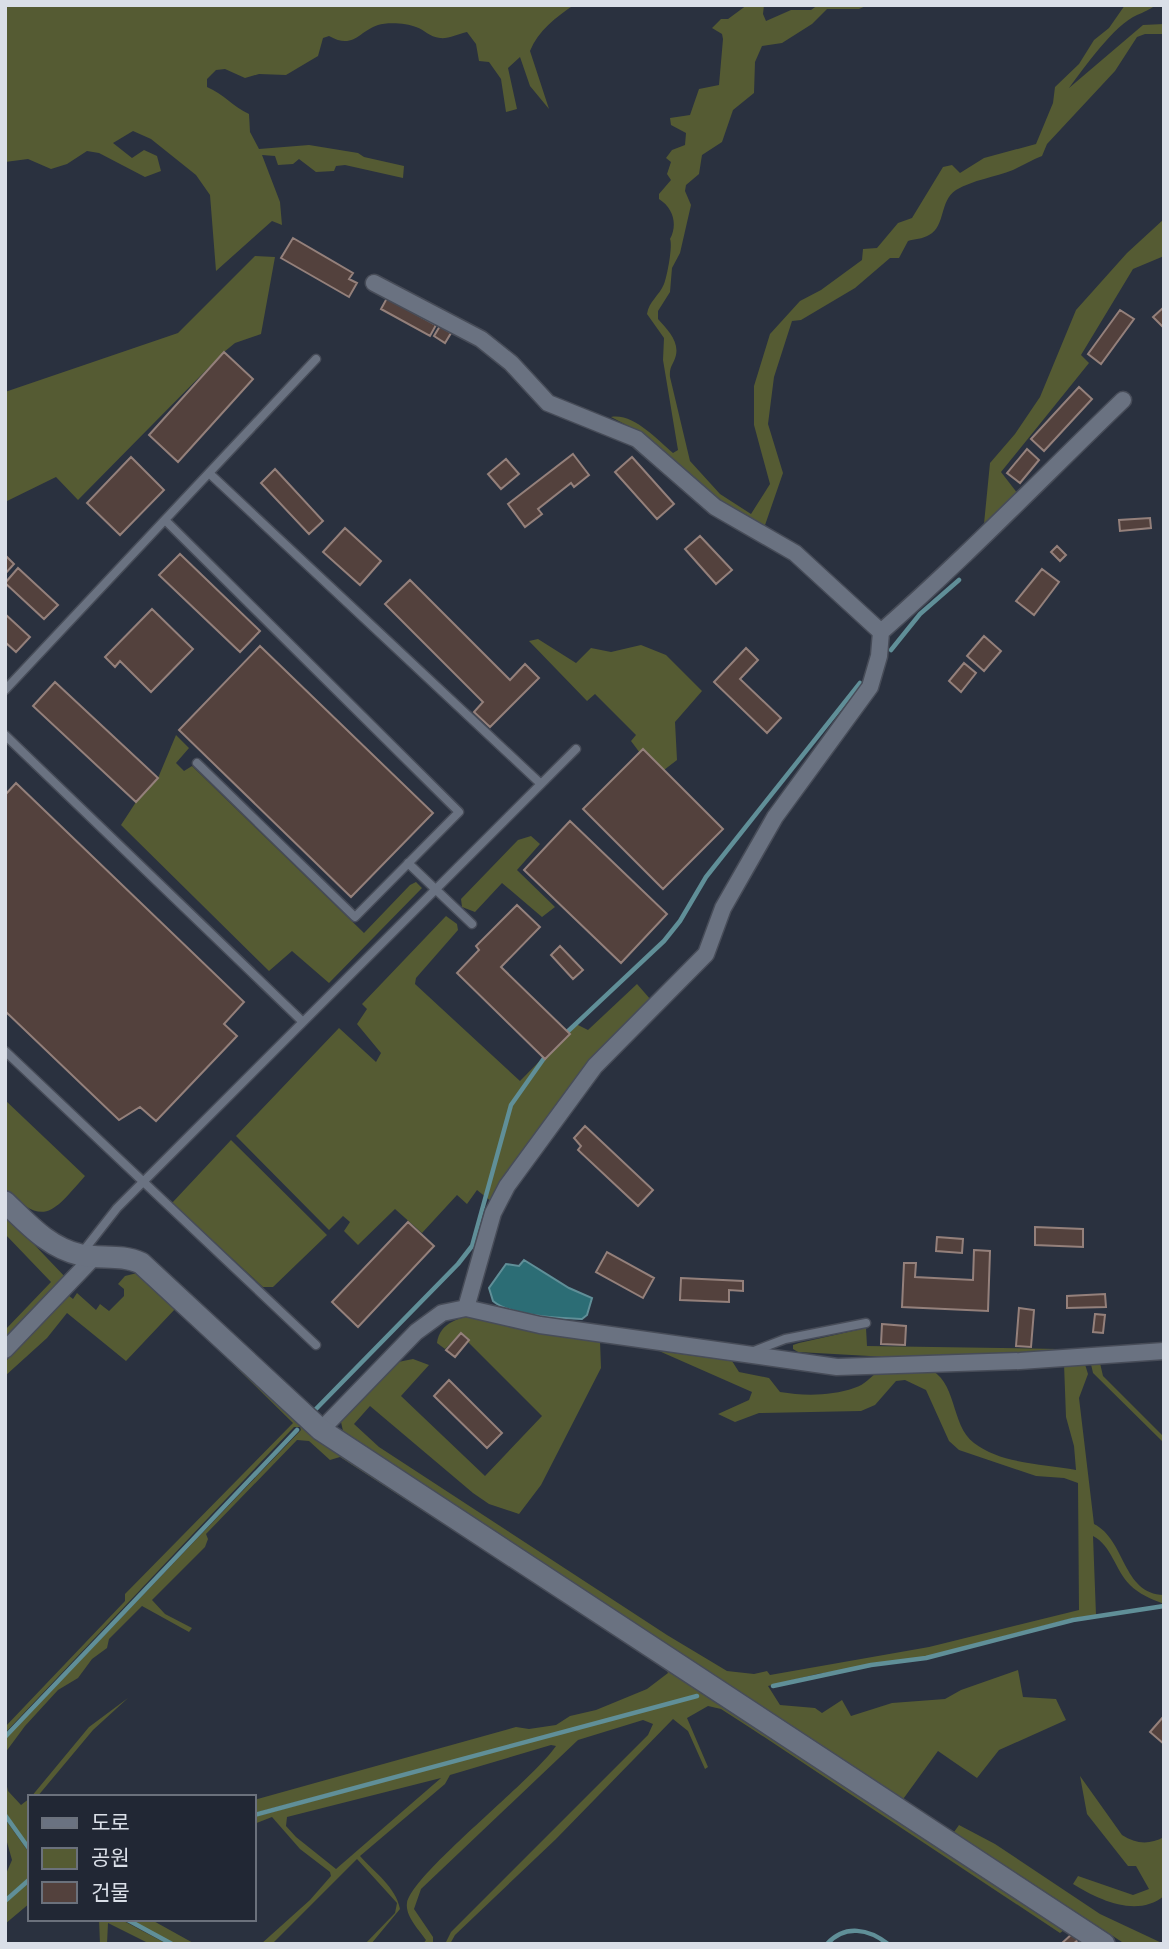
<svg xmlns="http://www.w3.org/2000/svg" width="1169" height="1949" viewBox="0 0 1169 1949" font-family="'Titillium Web','Noto Sans KR',sans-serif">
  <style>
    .green { fill: #555b33; fill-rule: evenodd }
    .water { fill: #2c6d75; stroke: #608f98; stroke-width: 2 }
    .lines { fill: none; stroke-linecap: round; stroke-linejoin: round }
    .stream { stroke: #608f98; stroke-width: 4.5 }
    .building { fill: #53413d; stroke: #94807b; stroke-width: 2 }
    .lane-casing { stroke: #474c58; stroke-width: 11 }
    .street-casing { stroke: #474c58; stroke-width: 19 }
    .secondary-casing { stroke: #474c58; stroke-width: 24 }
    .lane { stroke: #6a7281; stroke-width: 8 }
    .street { stroke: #6a7281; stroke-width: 16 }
    .secondary { stroke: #6a7281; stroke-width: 21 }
  </style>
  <rect width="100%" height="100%" fill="#2a313f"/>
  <path class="green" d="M5,5h569c-18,12 -36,26 -44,46l19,58 -19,-23 -10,-29 -12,11 9,41 -11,3 -5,-33 -12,-17 -10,-1 -3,-17 -9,-12c-9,2 -19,7 -27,6 -11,-1 -15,-8 -24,-11 -9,-4 -29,-5 -38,-2 -19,6 -24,25 -49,11l-6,2 -5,18 -32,19 -27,-1 -14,4 -20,-9 -9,1 -9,9v8c17,7 26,20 42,27l1,18 9,17 50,-4 49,8 6,4 40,9 -1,12 -58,-13 -9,1 -2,5 -18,1 -17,-13 -6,5 -15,1 -3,-9 -13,-1 18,47 2,23 -10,-4 -56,50 -6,-76 -14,-20 -45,-36 -18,-8 -20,12 19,15 12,-8 13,6 4,15 -16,6 -46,-24 -12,-2 -20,13 -16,5 -23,-10 -23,3z
    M747,5h17l-1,9 3,7 25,-11h20l7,-5h50l-9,4h-32l-15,15 -30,19 -20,3 -7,16 -1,31 -21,17 -11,32 -20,13 -3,19 -13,11 -1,6 6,14 -11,48 -8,15 -2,24 -12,19v8c9,10 21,22 18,36 -2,9 -7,11 -6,22l20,84 30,33 31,20 19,-30 -16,-59v-39l16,-52 30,-33 21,-11 41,-30 1,-11 14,-1 21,-25 14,-5 31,-51 9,-2 8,8 24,-15 52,-14 17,-41 2,-16 24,-23 15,-24 15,-12 16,-23h31c-7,5 -12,7 -19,10 -23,10 -53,53 -68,73l74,-63 21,-1v10h-19l-8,3 -22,34 -68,73 -5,12c-10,4 -19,9 -29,14 -18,7 -40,10 -57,20 -17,11 -10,36 -27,45 -6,4 -15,4 -21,6l-9,17h-9l-35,30 -54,32 -9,1 -18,56 -6,47 15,49 -19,55 -57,-37 -67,-59 -29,-15c23,-4 46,23 62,36l5,-3 -15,-90 1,-22 -17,-24c2,-13 12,-18 17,-30 3,-7 9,-39 6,-45 8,-15 3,-31 -11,-40v-5l12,-14 -4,-6 4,-12 -5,-4 6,-8 13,-5 1,-12 -15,-8 -1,-7 20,-3 9,-26 20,-4 4,-46 -1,-5 -10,-6 9,-9h7z
    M1164,219v37l-31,13 -52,86 8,8 -88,109 17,22 -35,40 7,-71 25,-29 25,-37 36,-87 51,-57z
    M255,256l20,1 -14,77 -26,9 -11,9 -146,148 -22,-23 -51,25v-110l173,-59z
    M538,639l38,24 15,-15 20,4 30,-7 25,10 36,36 -27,31 2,38 -13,10 -20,-20 -4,3 -9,-12 5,-6 -41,-41 -8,7 -58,-60z
    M176,735l13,13 -13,15 8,8 8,-5 172,167 46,-48 6,-3 6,6 -93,95 -37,-32 -23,20 -148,-146 15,-23 22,-24z
    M531,836l9,8 -23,26 38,37 -13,10 -40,-34 -27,29 -13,-5 -1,-8 57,-59z
    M446,916l11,8 1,6 -42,48 -1,6 105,97 56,-57 12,6 49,-46 14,16 -159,202 -15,-12 -10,14 -10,-9 -35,38 -27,-24 -37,36 -14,-14 6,-9 -7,-6 -14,14 -93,-94 103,-108 37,34 5,-9 -24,-29 10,-15 -5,-5z
    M5,1100l80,76c-32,36 -41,53 -80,12z
    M231,1140l96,95 -54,52h-10l-91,-84z
    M5,1214l63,66 -63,65v-15l46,-48 -46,-48z
    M137,1273l168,148 762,507 -7,5 -308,-204 -31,-20 -13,-3 -21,12 21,49 -3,2 -17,-38 -15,-12 -117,120 -101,96 -5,9h-5l6,-12 197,-197 5,-11 -10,-4 -65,20 -157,149 -7,20 19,28v7h-10l3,-4c-7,-10 -21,-24 -19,-37 5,-29 125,-122 149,-157l-5,-1 -101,30 -5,9 -85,72c14,16 36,31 40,53l-29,35h-6l30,-31 2,-10 -40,-44 -85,85h-11l49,-44 21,-24 -1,-4 -30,-23 -28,-32 -18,7v-7l444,-121 -444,117v-13l262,-73 13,2 27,-4 14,-9 26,-6 51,-21 21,-16 -3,-5 -325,-211 -10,3 -21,-19 -12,-1 -91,94 2,5 -3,8 -53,53 13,14 27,14 -3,4 -47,-26 -33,33 -2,9 -15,11 -14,19 -20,12 -33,36 -20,27v-14l296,-309 -1,-3h-6l-289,306v-6l120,-126v-7l168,-171 -117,-115 -50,53 -59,-48 -20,25 -42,38v-14l63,-67 5,4 4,-6 19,17 4,-6 9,7 15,-15v-7l-6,-5 7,-8zM441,1778l-105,91 -40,-32 -10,-11 1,-9z
    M478,1315l122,26 1,27 -60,117 -22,29 -30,-10 -16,-11 -103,-87 -16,18 25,23 288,188 60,36 27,3 13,-3 3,4 159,-28 150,-37 -1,-127 -14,-5 -28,-2 -77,-26 -10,-9 -23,-51 -21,-10 -9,1 -21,24 -14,6 -102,2 -24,9 -17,-8 31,-14 3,-8 -93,-41 73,10 7,11 30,6 11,14c24,4 51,4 74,-4 12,-3 16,-12 26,-17 9,-5 38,-6 47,-3 31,12 23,57 47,75 27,21 70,21 102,27l-2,-24 -8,-29 -2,-53 20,-3 4,13 -9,24 15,126c32,16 28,70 70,71v9c-13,-5 -25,-10 -34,-19 -15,-15 -18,-39 -37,-49l3,79 -23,3 -148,39 -108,17 -49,12 12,19 35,3 7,5 20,-13 9,16 41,-13 53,-4 16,-9 57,-20 5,27 33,2 10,21 -67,30 -22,28 -39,-27 -37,51 -129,-89 -429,-282 -2,-9 57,-60 15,-3 16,6 -28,31 84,80 57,-60 -82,-82 -15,15 -8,-6c3,-21 23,-26 41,-28z
    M866,1328l1,18 192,3c-86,15 -174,8 -261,3l-5,-3v-4l6,-2z
    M1090,1360l10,3 3,13 61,61v6l-71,-70z
    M128,1698l-35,32 -56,67h-6l58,-70z
    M1080,1776l42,59c14,9 27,10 42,2v59c-27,22 -65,4 -91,-12l5,-8 55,19 16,-6 -13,-23h-8l-41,-52z
    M5,1778l3,13 13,14 9,-7v50l-25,-36z
    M5,1819l25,35v23l-25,21v-22l7,-16 -7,-25z
    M959,1825l36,19 105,70 64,30h-39l-171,-112z
    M30,1881v22l-25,21v-22z
    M99,1919h21l47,25h-17l-42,-21 -1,21h-7z
    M129,1919h21l45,25h-21z"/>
  <path class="water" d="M524,1260l45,28 23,10 -5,17 -5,4c-23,-1 -72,-3 -89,-18l-4,-13 17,-24 13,2z"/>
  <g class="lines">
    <path class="stream" d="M891,650l29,-36 39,-34
      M565,1034l99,-93 16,-20 26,-44 154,-194
      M314,1411l144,-147 14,-18 39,-141 36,-51
      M773,1686l98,-21 55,-7 147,-38 91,-14
      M5,1737l292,-307
      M5,1815l25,35
      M254,1815l443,-119
      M5,1901l25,-22
      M126,1919l46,25
      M827,1944c18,-20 42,-15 61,0"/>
  </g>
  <path class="building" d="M293,238l60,35 -4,6 8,4 -8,14 -68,-39z
    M387,298l49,27 -6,11 -49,-27z
    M1164,307v21l-11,-11z
    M1120,310l14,9 -33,45 -13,-10z
    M440,326l11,7 -6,10 -11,-7z
    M224,352l29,27 -75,83 -29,-27z
    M1079,387l13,12 -48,52 -13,-12z
    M1027,449l12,11 -19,23 -13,-10z
    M573,454l16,21 -15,12 -3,-4 -33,26 4,5 -17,13 -17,-23z
    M131,457l33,33 -44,45 -33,-32z
    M632,457l42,47 -17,15 -42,-47z
    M506,459l13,15 -18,15 -13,-15z
    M275,469l48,52 -14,13 -48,-51z
    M1150,518l1,10 -31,3 -1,-11z
    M345,528l36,33 -21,24 -37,-33z
    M700,536l32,34 -16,14 -31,-35z
    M1057,546l9,9 -6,6 -9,-9z
    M180,554l80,77 -20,21 -81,-77z
    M5,555l9,9 -9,10z
    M18,568l40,37 -14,14 -39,-36z
    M1042,569l17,13 -25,33 -18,-14z
    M410,580l100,100 15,-16 14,14 -49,49 -16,-15 9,-10 -98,-98z
    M152,609l41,40 -42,43 -31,-31 -5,6 -10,-10z
    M5,614l25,23 -14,15 -11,-10z
    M984,636l17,15 -17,20 -17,-15z
    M260,646l173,167 -82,84 -172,-167z
    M746,648l12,12 -18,19 41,39 -14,15 -53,-51z
    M964,663l12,10 -15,19 -12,-11z
    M55,682l103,96 -22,24 -103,-96z
    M643,749l80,80 -60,60 -80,-80z
    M16,783l228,219 -20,22 13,12 -81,85 -16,-14 -21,13 -114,-109v-216z
    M570,821l97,93 -46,49 -97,-93z
    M517,905l23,22 -39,40 69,67 -25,25 -88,-86 22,-23 -3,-4z
    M560,946l23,24 -10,9 -22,-24z
    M585,1126l68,64 -15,16 -60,-56 3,-4 -7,-8z
    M408,1222l26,24 -76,81 -26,-25z
    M1035,1227l48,2v18l-48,-2z
    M937,1237l26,2 -1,14 -26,-2z
    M974,1250l16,1 -2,60 -86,-4 2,-44h12l-1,14 58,3z
    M607,1252l47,26 -11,20 -47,-26z
    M681,1278l62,3v10l-14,-1v12l-49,-2z
    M1105,1294l1,13 -39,1v-12z
    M1019,1308l15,2 -3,37 -15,-1z
    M1095,1314l10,1 -2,18 -10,-1z
    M882,1324l24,2 -1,19 -24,-1z
    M461,1333l8,7 -14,17 -9,-7z
    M449,1380l53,53 -15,15 -53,-52z
    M1164,1716v28l-14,-12z
    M1073,1933l5,7 -5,4h-12z"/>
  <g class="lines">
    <g class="lane-casing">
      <path id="lane" d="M209,473l332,311
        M165,520l294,292 -104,105 -158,-154
        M5,690l311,-331
        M5,735l298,287
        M408,863l64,61
        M5,1051l311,294
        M81,1254l36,-46 459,-459
        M754,1351l31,-12 81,-16"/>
    </g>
    <g class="street-casing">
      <path id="street" d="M374,283l107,56 30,24 37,40 89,36 78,68 80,46 86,79
        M466,1308l27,-95 14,-27 88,-120 111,-112 17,-46 52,-91 95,-130 9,-31 2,-24c84,-74 161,-154 242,-232
        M5,1350l90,-94
        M321,1430l95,-98 26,-19 24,-5 74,17 297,42 183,-6 144,-10"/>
    </g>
    <g class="secondary-casing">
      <path id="secondary" d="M5,1202c23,22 44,46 76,53 20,4 41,-1 60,8l180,167 783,514"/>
    </g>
    <use href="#lane" class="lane"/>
    <use href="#street" class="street"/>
    <use href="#secondary" class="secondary"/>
  </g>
  <rect width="1169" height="1949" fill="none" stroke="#dadfe8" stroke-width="14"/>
  <rect x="28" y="1795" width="228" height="126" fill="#212734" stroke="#6b717c" stroke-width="2"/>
  <rect x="42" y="1818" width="35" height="10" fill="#6a7281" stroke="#6b717c" stroke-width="2"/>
  <text x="91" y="1830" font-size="21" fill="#dadfe8">도로</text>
  <rect x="42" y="1848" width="35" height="21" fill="#555b33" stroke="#6b717c" stroke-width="2"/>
  <text x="91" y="1865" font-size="21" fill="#dadfe8">공원</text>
  <rect x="42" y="1882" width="35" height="21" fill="#53413d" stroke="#6b717c" stroke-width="2"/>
  <text x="91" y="1900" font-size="21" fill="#dadfe8">건물</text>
</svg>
